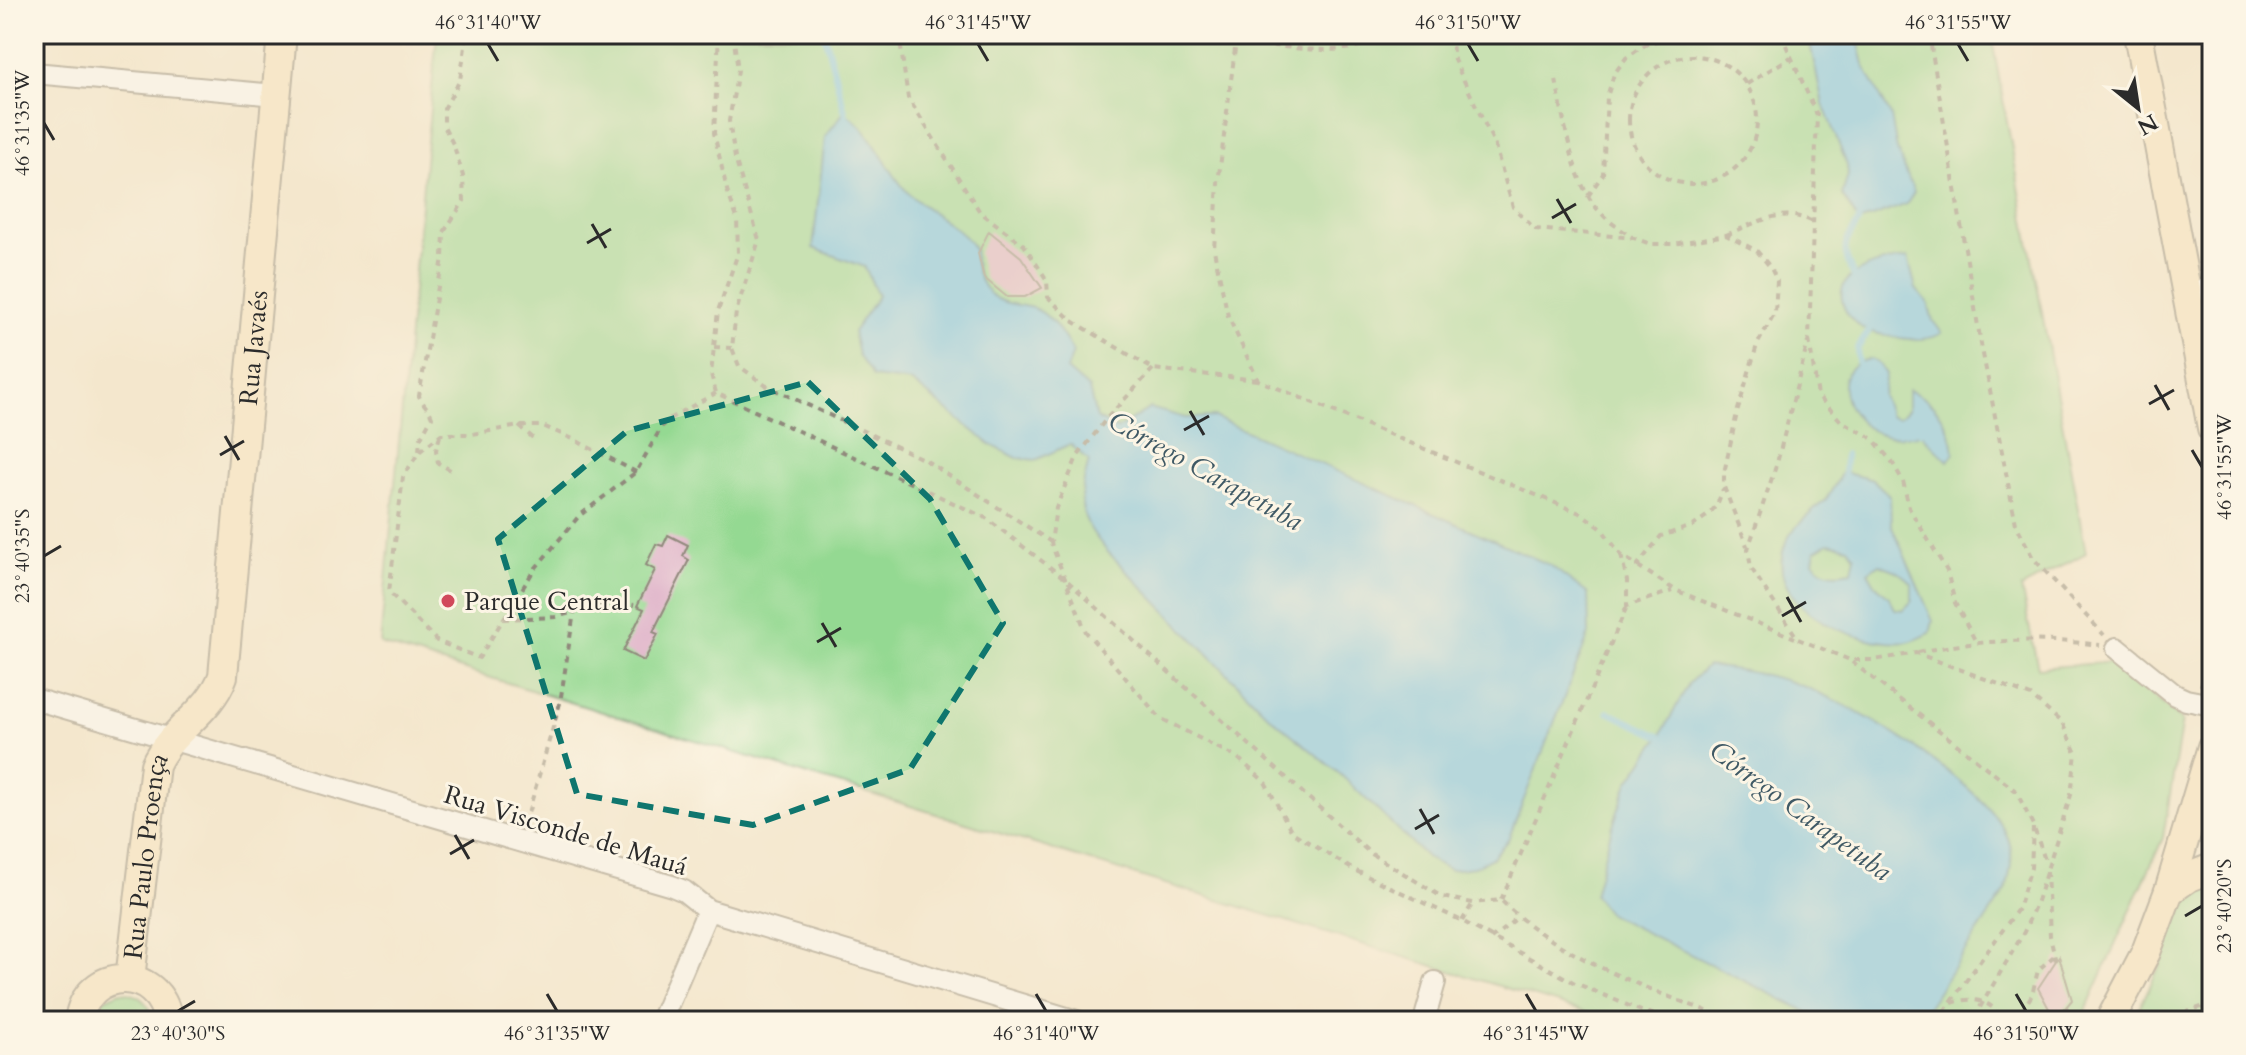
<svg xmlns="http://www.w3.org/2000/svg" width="2246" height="1055" viewBox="0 0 2246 1055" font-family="Cardo,serif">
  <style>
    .green { fill: #94d992; stroke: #60825e; stroke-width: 2 }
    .water { fill: #6ec4eb; stroke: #4c788b; stroke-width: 2; fill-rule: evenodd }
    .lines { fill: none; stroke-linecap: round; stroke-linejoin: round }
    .stream { stroke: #6ec4eb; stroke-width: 6 }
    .building { fill: #deb1c9 }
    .street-casing { stroke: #90897c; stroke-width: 24 }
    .secondary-casing { stroke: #90897c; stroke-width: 32 }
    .path { stroke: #90897c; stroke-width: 4; stroke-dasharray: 6 6; stroke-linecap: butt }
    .street { stroke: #fff; stroke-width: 20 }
    .secondary { stroke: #fae7c3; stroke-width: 28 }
    .marked { fill: none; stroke: #0f766e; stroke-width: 6; stroke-dasharray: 16 10; stroke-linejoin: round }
    .ticks { fill: none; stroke: #2b2b2b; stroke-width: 3 }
    .poi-dot { fill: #d1495b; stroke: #fcf5e5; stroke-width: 3 }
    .labels { text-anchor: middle; stroke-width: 6; stroke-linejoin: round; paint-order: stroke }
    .street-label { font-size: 26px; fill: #2b2b2b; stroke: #fcf5e5 }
    .poi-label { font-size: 26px; fill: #2b2b2b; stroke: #fcf5e5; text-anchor: start }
    .water-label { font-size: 28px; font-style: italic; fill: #3f5965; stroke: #fcf5e5 }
    .neatline { fill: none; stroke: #2b2b2b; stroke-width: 3 }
    .ticks-label { font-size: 20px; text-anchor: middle; fill: #2b2b2b }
  </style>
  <rect width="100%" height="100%" fill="#fcf5e5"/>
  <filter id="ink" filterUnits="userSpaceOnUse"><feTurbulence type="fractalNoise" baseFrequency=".0125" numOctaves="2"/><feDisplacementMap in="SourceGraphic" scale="16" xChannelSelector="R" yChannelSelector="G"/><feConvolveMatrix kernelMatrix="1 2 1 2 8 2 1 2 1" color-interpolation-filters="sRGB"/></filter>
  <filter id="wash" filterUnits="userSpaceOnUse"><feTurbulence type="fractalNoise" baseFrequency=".006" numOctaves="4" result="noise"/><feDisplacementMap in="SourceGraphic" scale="32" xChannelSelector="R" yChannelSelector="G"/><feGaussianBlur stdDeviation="1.8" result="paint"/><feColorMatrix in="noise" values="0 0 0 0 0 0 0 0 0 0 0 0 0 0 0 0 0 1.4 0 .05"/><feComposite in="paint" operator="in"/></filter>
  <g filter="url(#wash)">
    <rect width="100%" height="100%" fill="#f4e7cd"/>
    <path class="green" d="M437,34h1554l95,519 -65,35 17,80 76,-6 68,59 -19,117 -78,174 -6,9h-465l-1234,-377z
      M2212,885v136h-79l28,-58 19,-57 20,-17z
      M120,992c20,1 29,11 35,29h-64l10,-21z"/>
    <path class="water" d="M1813,34h46l-1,7 7,27 26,48 6,34 17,42 -7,12 -48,18 -17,-27 6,-20 -1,-10 -24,-61 -12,-56z
      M844,112c29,18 41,57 65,82 15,15 59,38 65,56 1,4 0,8 1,12 1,12 7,24 16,33 12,10 26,9 41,13 18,4 32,29 41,44l-6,18 22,19 7,29 21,11 33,-21 35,10 29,-1 336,148 38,29 1,40 -81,206 -16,18 -18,9 -24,3 -22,-11 -87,-84 -73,-60 -161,-164c-29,-35 -30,-47 -18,-90l-19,-17 -34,16 -19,-2 -26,-13 -79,-63 -39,-5 -15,-22 -5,-23 25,-36 -13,-29 -52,-19 12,-111z
      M1908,258l8,31 12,14 5,18 9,12c-10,7 -29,7 -42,5 -12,-3 -25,-3 -36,-9 -11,-6 -20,-17 -22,-29 -6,-29 43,-40 66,-42z
      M1871,359l8,5 7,10 -4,21 8,21 9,2 9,-9v-19c27,10 44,34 46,63l-6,8 -26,-26c-18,1 -36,5 -54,-7 -27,-18 -38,-63 3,-69z
      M1842,472l31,8 17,16 1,28 42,97 -3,12c-7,3 -15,8 -23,9 -49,6 -145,-35 -122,-97 6,-18 28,-33 41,-46 6,-8 11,-18 16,-27zM1828,543l20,4 7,9 -3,15c-17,3 -28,4 -39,-10l2,-10zM1879,564l18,7 15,12v18l-9,9 -8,-1 -6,-12 -14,-13 -7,-12z
      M1707,666c29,3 56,7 84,16 57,18 192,99 216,154 8,16 3,38 -1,54l-88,131h-92l-216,-106 -16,-20 17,-64 17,-48 33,-48 28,-52z"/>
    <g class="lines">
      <path class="stream" d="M824,34l23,85
        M1856,283c-3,-12 -13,-26 -10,-38 2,-11 13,-18 14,-29
        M1859,369l-2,-20 12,-18 -2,-7
        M1844,478l1,-24
        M1608,712l58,27"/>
    </g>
    <g id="blocks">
      <path class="building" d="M989,231l32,26 21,31 -17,9h-18l-23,-19 -6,-25z
        M668,535l20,10 -5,11 6,4 -36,72 5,2 -14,27 -21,-10 21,-42 -7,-3 18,-36 -9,-5 10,-21 7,2z
        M2059,956l13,44 -17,20 -17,-32z"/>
    </g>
  </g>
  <g filter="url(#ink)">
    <use href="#blocks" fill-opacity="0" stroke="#90897c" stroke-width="2"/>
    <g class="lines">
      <g class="street-casing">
        <path id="street" d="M34,73l242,22
          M2186,293l26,-5
          M2117,648l58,47 11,5 26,5
          M34,699l638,187 12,5 24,19 369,111
          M661,1021l47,-111
          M1424,1021l11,-39"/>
      </g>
      <g class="secondary-casing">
        <g id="secondary">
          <path d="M2138,34l74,394"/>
          <path d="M2169,891l20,-14 23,-9"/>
          <path id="s1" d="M130,979l25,-214c15,-35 55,-52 68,-89l59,-642"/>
          <path d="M79,1021c7,-56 81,-56 89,0"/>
          <path d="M2110,1021l36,-69 23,-61 43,-144"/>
        </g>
      </g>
      <path class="path" d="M719,34l-5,99 13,57 10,28 1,35 -20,58 -7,63 5,19 270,125 78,60 306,275 72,44 31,6 28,-3c56,58 157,93 233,121
        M733,34l5,36 -9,51 6,37 24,82 -23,72 -4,36 7,18 26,19 160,75 126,82
        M899,34l9,64 72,114 44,33 23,35 1,17 23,23 82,49 105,11
        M1222,34l14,7 -18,142 -4,67 14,66 30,64 324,134 19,14 20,27 54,35 120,48
        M1451,34l3,26 40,83 19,64 22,22 99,9 17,6h22l53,-9 31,16 14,17 6,13 -2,31 -18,33 -20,68 -13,60v14l23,59
        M1781,34l36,81 -8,223 -32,125 -29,86 3,19 47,71 52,21h24l42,-7 115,43 31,27 14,30 -5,42 -34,106 -13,31 -52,89
        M1929,34l52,310 35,180 17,34 71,77
        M1236,41c36,3 119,22 144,-7
        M1629 120a64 64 0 1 1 128 0a64 64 0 1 1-128 0Z
        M1556,80c8,39 16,106 46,134 8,9 20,16 30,23
        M1747,84l44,-27
        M1588,196l15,-22 4,-77 7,-23 12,-16 19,-13 31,-11
        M1726,235c31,-12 55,-29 87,-13
        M1809,340l9,56 23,25 31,17 20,24 11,19 6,27 38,63 8,32 21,39
        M714,347l18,1
        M1153,369l-46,49 -30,39 -21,51 -5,35 35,89 74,86 78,40 27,24 27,50 60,37 110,52 111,61 68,29 38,10
        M519,426l14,12
        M440,436l-4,14 2,13 14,8
        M419,451l1,-12 12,-22c-3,-9 -9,-12 -13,-21l24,-138 1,-26 20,-31 -1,-25 -9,-30 -10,-20v-17l16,-29 7,-46
        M636,472l-63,-33 -30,-13h-24l-47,8h-31l-22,18 -16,25 -14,115 48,49 42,17 55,-88 45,-54 57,-44 29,-51 51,-28
        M1621,555l6,26v25l45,-15
        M1636,567l25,-31 32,-10 15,-11 9,-10 6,-16
        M503,619l53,-2 57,-16 21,4
        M1918,652c58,-12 123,-15 182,-7
        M1852,662l164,129 17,34 13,38
        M2201,686l7,-25h4
        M525,824l35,-121 14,-91
        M2047,871l3,65 6,25
        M1501,900l126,-294
        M1462,921l11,-18
        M1491,939l26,-21
        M1952,1003c20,-7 41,-3 51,18
        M2066,1007l2,4 21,5
        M1937,1021l81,-112 13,-41 2,-40
        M2015,1021l17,-26 6,-25 17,-15
        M2073,1021l4,-8
        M2162,1021l50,-18"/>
      <use href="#street" class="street"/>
      <use href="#secondary" class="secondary"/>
    </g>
  </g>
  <path d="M0 0H2246V1055H0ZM808,382l122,117 73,124 -93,146 -157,56 -176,-31 -79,-255 129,-108z" fill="#f4e7cd" fill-opacity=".55" fill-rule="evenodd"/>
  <path class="marked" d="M808,382l122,117 73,124 -93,146 -157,56 -176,-31 -79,-255 129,-108z"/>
  <path class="ticks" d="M488,44l10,17M978,44l10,17M1468,44l10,17M1958,44l10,17M44,123l10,17M1557,199l14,24M1552,218l24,-14M592,224l14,24M587,243l24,-14M2155,385l14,25M2149,404l25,-14M1190,411l14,24M1184,430l25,-14M225,436l14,24M2192,450l10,17M220,455l24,-14M44,556l17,-10M1787,597l14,25M1782,616l24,-14M822,623l14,24M817,642l24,-14M1420,809l14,25M1415,829l24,-14M455,835l14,24M450,854l24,-14M2185,916l17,-10M547,994l10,17M1036,994l10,17M1526,994l10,17M2016,994l10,17M178,1011l17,-10"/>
  <circle class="poi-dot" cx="448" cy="601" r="8"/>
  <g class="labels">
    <g class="street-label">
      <text dy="9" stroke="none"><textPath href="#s1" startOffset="658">Rua Javaés</textPath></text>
      <text transform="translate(566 830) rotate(17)" y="9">Rua Visconde de Mauá</text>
      <text dy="9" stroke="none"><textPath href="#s1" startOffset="124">Rua Paulo Proença</textPath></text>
    </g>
    <g class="poi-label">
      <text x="464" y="610">Parque Central</text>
    </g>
    <g class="water-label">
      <text transform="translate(1206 470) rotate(29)" y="10">Córrego Carapetuba</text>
      <text transform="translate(1801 810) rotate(36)" y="10">Córrego Carapetuba</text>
    </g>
  </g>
  <rect width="2246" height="1055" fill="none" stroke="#fcf5e5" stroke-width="88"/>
  <g transform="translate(2138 108) rotate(150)" stroke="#fcf5e5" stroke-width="6" paint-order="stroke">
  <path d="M0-6L14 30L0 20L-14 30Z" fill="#2b2b2b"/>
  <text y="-12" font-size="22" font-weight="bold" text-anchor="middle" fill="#2b2b2b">N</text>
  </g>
  <rect x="44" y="44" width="2158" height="967" class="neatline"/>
  <g class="ticks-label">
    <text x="488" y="29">46°31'40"W</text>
    <text x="978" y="29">46°31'45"W</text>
    <text x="1468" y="29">46°31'50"W</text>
    <text x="1958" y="29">46°31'55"W</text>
    <text transform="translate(22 123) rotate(-90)" y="7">46°31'35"W</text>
    <text transform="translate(2224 467) rotate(-90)" y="7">46°31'55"W</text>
    <text transform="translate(22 556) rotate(-90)" y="7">23°40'35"S</text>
    <text transform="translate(2224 906) rotate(-90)" y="7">23°40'20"S</text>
    <text x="178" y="1040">23°40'30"S</text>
    <text x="557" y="1040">46°31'35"W</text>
    <text x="1046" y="1040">46°31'40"W</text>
    <text x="1536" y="1040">46°31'45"W</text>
    <text x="2026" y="1040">46°31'50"W</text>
  </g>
</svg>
